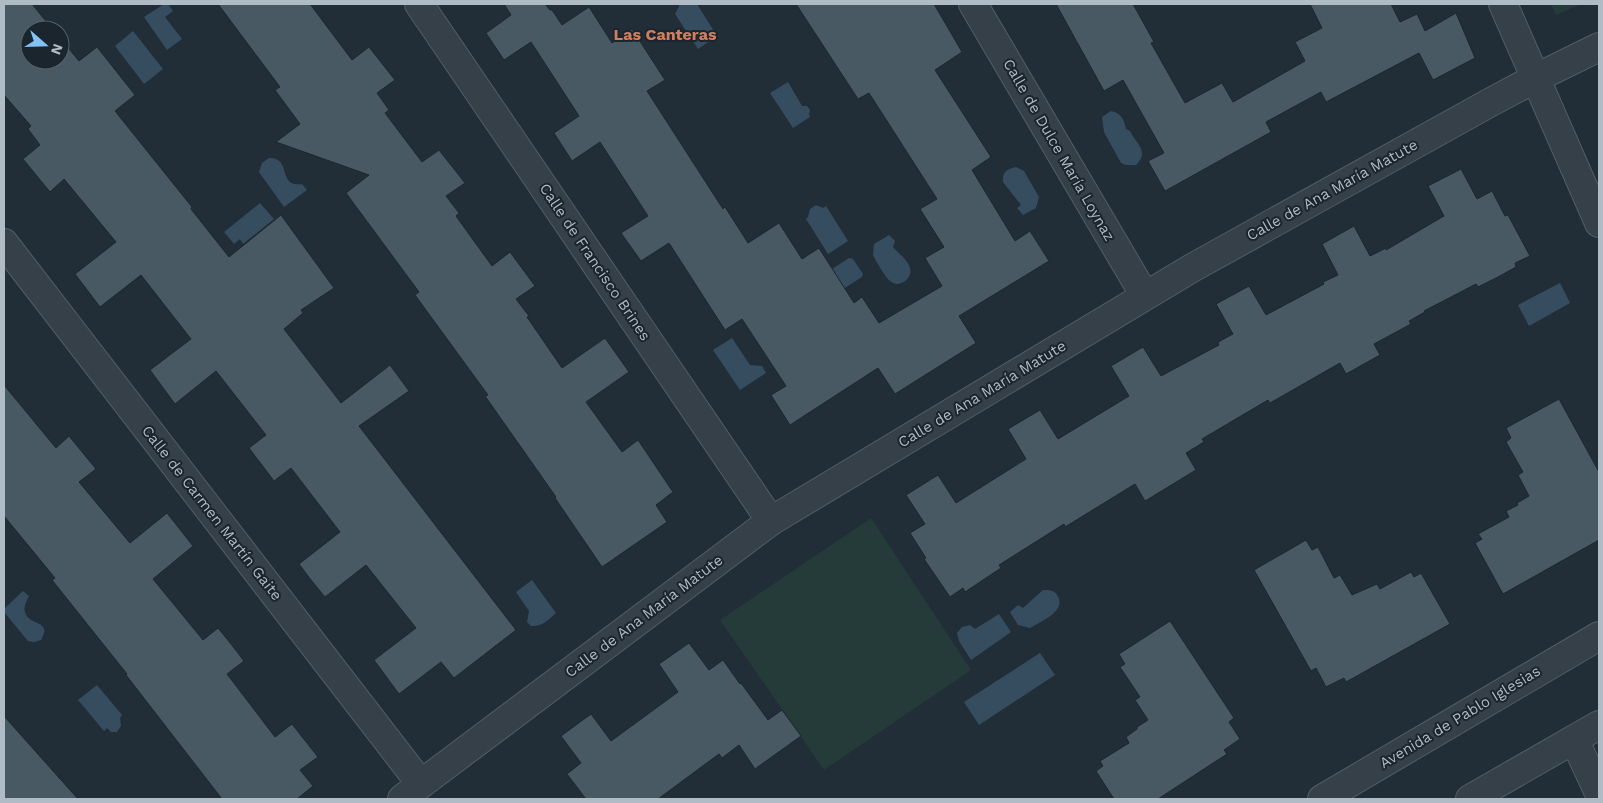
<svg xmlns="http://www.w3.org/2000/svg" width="1603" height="803" viewBox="0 0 1603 803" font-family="'Work Sans',sans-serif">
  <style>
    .green { fill: #243b39 }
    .water { fill: #354d5f }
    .building { fill: #495964; stroke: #1c272f }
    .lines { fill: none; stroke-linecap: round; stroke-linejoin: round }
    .minor-casing { stroke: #525e66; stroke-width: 30 }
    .minor { stroke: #354048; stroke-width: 28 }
    .labels { text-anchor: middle; stroke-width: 4; stroke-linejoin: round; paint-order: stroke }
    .street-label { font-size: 15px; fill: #afbbc5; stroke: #1a252d }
    .neighbourhood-label { font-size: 16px; font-weight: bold; fill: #d17e5f; stroke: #1a252d }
  </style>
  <rect width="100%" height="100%" fill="#212e38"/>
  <path class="green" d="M1551,4h31l-26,11z
    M871,518l100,152 -147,100 -104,-150z"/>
  <path class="water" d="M164,4h4l5,7 -8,6 17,22 -15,11 -23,-33z
    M680,4h17l20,32 -19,13 -23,-35z
    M133,31l30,38 -19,15 -29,-38z
    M788,82l14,24h5l3,4 -1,4 1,3 -17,11 -23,-35z
    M1111,111c10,2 13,8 15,18l4,2c6,13 20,20 6,34h-10l-5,-2 -17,-31 -2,-15z
    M269,158c23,-1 8,30 33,26l5,6 -23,17 -25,-35 3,-9z
    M1016,167l8,4 15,26 -3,11 -13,7 -6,-7 4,-3 -18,-23c-1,-9 3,-13 13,-15z
    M260,203l14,16 -31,25 -3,-5 -6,5 -10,-12z
    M816,205l7,3 3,-2 22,35 -20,13 -22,-35 2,-2 2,-8z
    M889,235l6,6 -2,6c5,6 15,13 17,21 3,11 -11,21 -20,13 -5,-4 -14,-20 -17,-26l1,-11z
    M849,258l4,1 10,15 -1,3 -38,24 -12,-19z
    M1560,283l10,20 -41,23 -11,-21z
    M732,338l18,27 12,1 4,7 -26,17 -27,-40z
    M532,580l24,33c-8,7 -14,14 -25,13l-4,-4 2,-11 -13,-19z
    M1043,590c6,0 11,0 14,5 11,16 -17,27 -27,33l-12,-3 -8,-13 8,-7 5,3z
    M23,591l6,5c-2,5 -6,10 -4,16 4,15 28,7 16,28l-7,2 -6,-1 -24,-29v-3z
    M999,614l12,18 -40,28 -12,-19 -2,-8 5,-6 8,-2 5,4z
    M1040,653l15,22 -76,50 -15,-23z
    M97,685l25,30 -2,3 1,8 -4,6h-6l-4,-4 -3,3 -26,-31z"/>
  <path class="building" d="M4,4h28l21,26h-23v30h30v-22l19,23 18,-14 38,48 -20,16 77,96 -1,2 38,48 52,-42 53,73 -33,22 2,3 -19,16 57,74 49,-38 19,26 -50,35 157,204 -62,48 -13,-16 -42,32 -25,-34 42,-32 -50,-63 -41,32 -14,-17 -12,-16 41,-32 -49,-64 -17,13 -25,-33 17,-13 -50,-64 -41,33 -25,-34 41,-31 -50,-64 -41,32 -25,-33 41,-32 -52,-63 -14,13 -27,-33 17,-14 -12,-16 3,-3 -27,-31z
    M218,4h92l42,56 17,-13 26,33 -18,13 12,17 -4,3 37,49 17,-12 26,33 -19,13 13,17 -3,3 36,50 18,-14 25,34 -19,13 13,17 -2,1 35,51 43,-30 24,34 -43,30 36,50 16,-12 35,52 -17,13 11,17 -65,45 -47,-69 1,-1 -71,-101 3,-1 -73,-100 4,-3 -73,-99 23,-18 -93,-33 24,-18 -25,-34 5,-3z
    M504,4h41l5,6h2l10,15 27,-18 23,36 20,-14 33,51 -18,11 76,118 2,-2 23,36 31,-20 23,36 17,-11 35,55 8,-6 17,26 63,-37 -17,-28 19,-11 -24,-38 17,-10 -68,-106 -11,6 -62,-95h138l28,48 -27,18 56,87 -19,13 43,71 15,-10 19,30 -90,55 17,27 -81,51 -17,-26 -88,57 -19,-30 15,-9 -44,-67 -17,11 -56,-87 -28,18 -20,-28 27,-17 -48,-74 -28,19 -18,-28 25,-17 -48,-74 -27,18 -18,-27 25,-18z
    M1056,4h77l21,38 -3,1 34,60 37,-20 11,19 72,-41 -10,-19 27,-14 -12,-24h81l9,18 17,-8 8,17 31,-18 19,45 -42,22 -14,-27 -93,49 -5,-10 -55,30 5,10 -106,59 -17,-30 16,-8 -41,-73 -19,11z
    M1461,169l16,30 15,-8 13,25 3,-1 22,41 -15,7 1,4 -18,10 -20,10 -2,-3 -52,27 1,1 -16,9 2,3 -37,20 6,11 -34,19 -6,-11 -70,40 -2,-3 -66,39 2,3 -18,11 10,17 -51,31 -10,-17 -70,43 -1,-3 -65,41 2,3 -36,24 -2,-4 -13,9 -26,-38 2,-1 -16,-25 15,-9 -19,-29 32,-20 18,28 70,-44 -18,-30 32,-19 18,29 71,-43 -18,-30 32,-19 18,29 58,-31 -1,-3 15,-8 -17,-30 33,-18 17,29 58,-31 -1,-2 15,-7 -16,-31 32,-18 16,30 16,-8v2l58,-34 -16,-30z
    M4,385l52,63 13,-12 27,33 -17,13 51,61 37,-30 26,33 -40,33 50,61 15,-12 13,16 13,17 -17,13 48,63 17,-13 26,33 -18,13 13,16 -16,13h-75l-96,-124 1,-1 -75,-94 3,-2 -51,-62z
    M1559,399l40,73v68l-96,54 -28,-51 7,-4 -4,-5 31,-17 -3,-6 12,-6 -1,-2 12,-7 -11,-21 5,-3 -17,-30 5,-4 -5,-10z
    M1306,540l6,10 6,-3 16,31 6,-3 12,20 25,-11 3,5 31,-17 3,5 7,-4 29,51 -104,58 -2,-4 -18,9 -10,-19 -5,3 -57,-101z
    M1170,621l64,97 -5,4 11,17 -16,11 3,4 -69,45h-44l-18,-28 7,-5 -3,-5 29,-18 -3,-6 11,-8v-2l11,-7 -13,-20 5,-3 -20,-30 5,-3 -6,-10z
    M689,643l20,27 14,-10 17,24 1,-1 27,37 14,-10 19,26 -46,33 -16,-24 -17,13 -3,-4 -61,45h-72l-19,-25 14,-11 -20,-27 30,-22 20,27 67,-49 -19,-28z
    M4,716l74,83h-74z"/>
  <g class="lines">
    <g class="minor-casing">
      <path id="minor" d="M419,4l352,517
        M973,4l172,292
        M1503,4l96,219
        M4,243l417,541
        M1574,739l25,54
        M402,799l19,-15 350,-263 421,-253 299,-166 45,-24 63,-31
        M1322,799l277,-163
        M1470,799l129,-74"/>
    </g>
    <use href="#minor" class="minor"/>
  </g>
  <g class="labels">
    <g class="street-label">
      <text transform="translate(1059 150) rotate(60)" y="5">Calle de Dulce María Loynaz</text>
      <text transform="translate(1332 190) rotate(-29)" y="5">Calle de Ana María Matute</text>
      <text transform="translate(595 262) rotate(56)" y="5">Calle de Francisco Brines</text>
      <text transform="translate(982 394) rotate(-31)" y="5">Calle de Ana María Matute</text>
      <text transform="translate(212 513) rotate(52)" y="5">Calle de Carmen Martín Gaite</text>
      <text transform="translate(644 616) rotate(-37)" y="5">Calle de Ana María Matute</text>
      <text transform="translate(1460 717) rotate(-31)" y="5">Avenida de Pablo Iglesias</text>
    </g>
    <g class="neighbourhood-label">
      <text x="665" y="40">Las Canteras</text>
    </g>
  </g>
  <rect width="1603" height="803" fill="none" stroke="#afbbc5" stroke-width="10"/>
  <g transform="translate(45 45) rotate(110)"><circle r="24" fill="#1a252d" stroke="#56616a"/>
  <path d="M0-4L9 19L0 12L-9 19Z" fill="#84c2f5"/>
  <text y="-8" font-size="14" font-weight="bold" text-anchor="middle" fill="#afbbc5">N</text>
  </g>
</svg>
